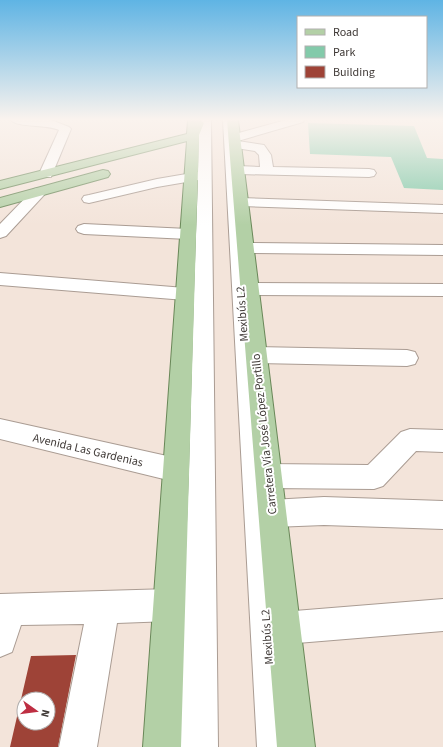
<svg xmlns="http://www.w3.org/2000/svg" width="443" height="747" viewBox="0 0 443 747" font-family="'Source Sans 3',sans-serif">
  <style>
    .green { fill: #83caaa }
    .building { fill: #9e4337; fill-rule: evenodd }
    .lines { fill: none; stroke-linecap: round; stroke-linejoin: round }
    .minor-casing { stroke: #aa9c93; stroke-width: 2 }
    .major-casing { stroke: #698758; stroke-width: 2 }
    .minor { fill: #fff; fill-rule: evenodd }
    .major { fill: #b3d0a6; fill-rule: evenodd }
    .labels { text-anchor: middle; stroke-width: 4; stroke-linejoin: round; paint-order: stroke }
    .street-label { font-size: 12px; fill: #3f3936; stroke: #fff }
  </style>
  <rect width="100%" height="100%" fill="#f3e4da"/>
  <path class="green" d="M308,123l106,3 13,32 16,1v31l-39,-2 -13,-31 -81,-3z"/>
  <path class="building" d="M76,655l-18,92h-48l21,-91zM24,699h24v24h-24z"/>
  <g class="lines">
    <g class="minor-casing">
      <path id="minor" d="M11,120h40l18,7 2,2 -20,48h-10l-2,-3 20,-44c-12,-6 -41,-2 -48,-10z
        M199,120h12l7,627h-38l4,-138 -3,7 -11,5 -53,2 -20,124h-38l25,-123 -63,1 -9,27 -12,5v-63l170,-5 11,5 3,7 5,-130 -4,7 -9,4 -176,-43v-20l176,39 9,4 4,7 5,-175 -2,4 -7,2 -185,-15v-12l185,15 7,2 2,4 2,-60 -2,3 -6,2 -104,-5 -6,-2 -2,-3 2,-3 6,-2 104,5 6,2 2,3 2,-54 -41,7 -68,16 -5,-1 -2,-3 2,-3 5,-1 68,-16 41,-7z
        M223,120h11l1,14 51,-14h18l-1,2 -65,19 26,4 7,10 2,12 96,2 5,1 2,3 -2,3 -5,1 -130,-3 2,24 202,7v8l-201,-7 4,37 197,2v10l-196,-2 3,30 193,1v12l-192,-1 5,52 151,3 8,2 3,6 -3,6 -8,2 -150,-3 10,101 101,1 33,-33 9,-3 33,1v22l-27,-1 -33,35 -9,3 -104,-1 1,12 53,-3 119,4v28l-119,-4 -51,2 9,85 161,-13v32l-158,13 10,103h-38zM236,148l19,3 4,4 1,12 -22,-1z
        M39,188l5,1 2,3 -2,3 -38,41 -6,2v-14l34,-35z"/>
    </g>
    <g class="major-casing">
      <path id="major" d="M188,120h12l4,3 -5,12 -18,612h-38l44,-606 -187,48v-8l187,-47z
        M227,120h11l77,627h-38z
        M103,170l5,1 2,3 -2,3 -108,30v-9z"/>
    </g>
    <use href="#minor" class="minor"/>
    <use href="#major" class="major"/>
  </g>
  <linearGradient id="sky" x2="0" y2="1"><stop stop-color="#5fb4e4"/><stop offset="0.53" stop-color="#faf3ee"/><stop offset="1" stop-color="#faf3ee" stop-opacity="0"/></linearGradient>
  <rect width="443" height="225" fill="url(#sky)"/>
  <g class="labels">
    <g class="street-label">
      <text transform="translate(242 314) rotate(-94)" y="4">Mexibús L2</text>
      <text transform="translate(264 434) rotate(-96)" y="4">Carretera Vía José López Portillo</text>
      <text transform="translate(88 450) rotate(13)" y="4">Avenida Las Gardenias</text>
      <text transform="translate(267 637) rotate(-94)" y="4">Mexibús L2</text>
    </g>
  </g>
  <rect x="297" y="16" width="130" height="72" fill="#ffffff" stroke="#b2b0af"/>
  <rect x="305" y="29" width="20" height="6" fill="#b3d0a6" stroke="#b2b0af"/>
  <text x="333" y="36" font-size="12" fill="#3f3936">Road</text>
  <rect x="305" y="46" width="20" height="12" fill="#83caaa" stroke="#b2b0af"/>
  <text x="333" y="56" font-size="12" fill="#3f3936">Park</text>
  <rect x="305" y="66" width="20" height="12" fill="#9e4337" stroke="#b2b0af"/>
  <text x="333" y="76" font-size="12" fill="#3f3936">Building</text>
  <g transform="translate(36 711) rotate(104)"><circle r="19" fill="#ffffff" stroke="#b2b0af"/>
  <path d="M0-3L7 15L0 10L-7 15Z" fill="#be2e42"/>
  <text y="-6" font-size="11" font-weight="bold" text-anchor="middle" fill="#3f3936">N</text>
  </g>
</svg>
